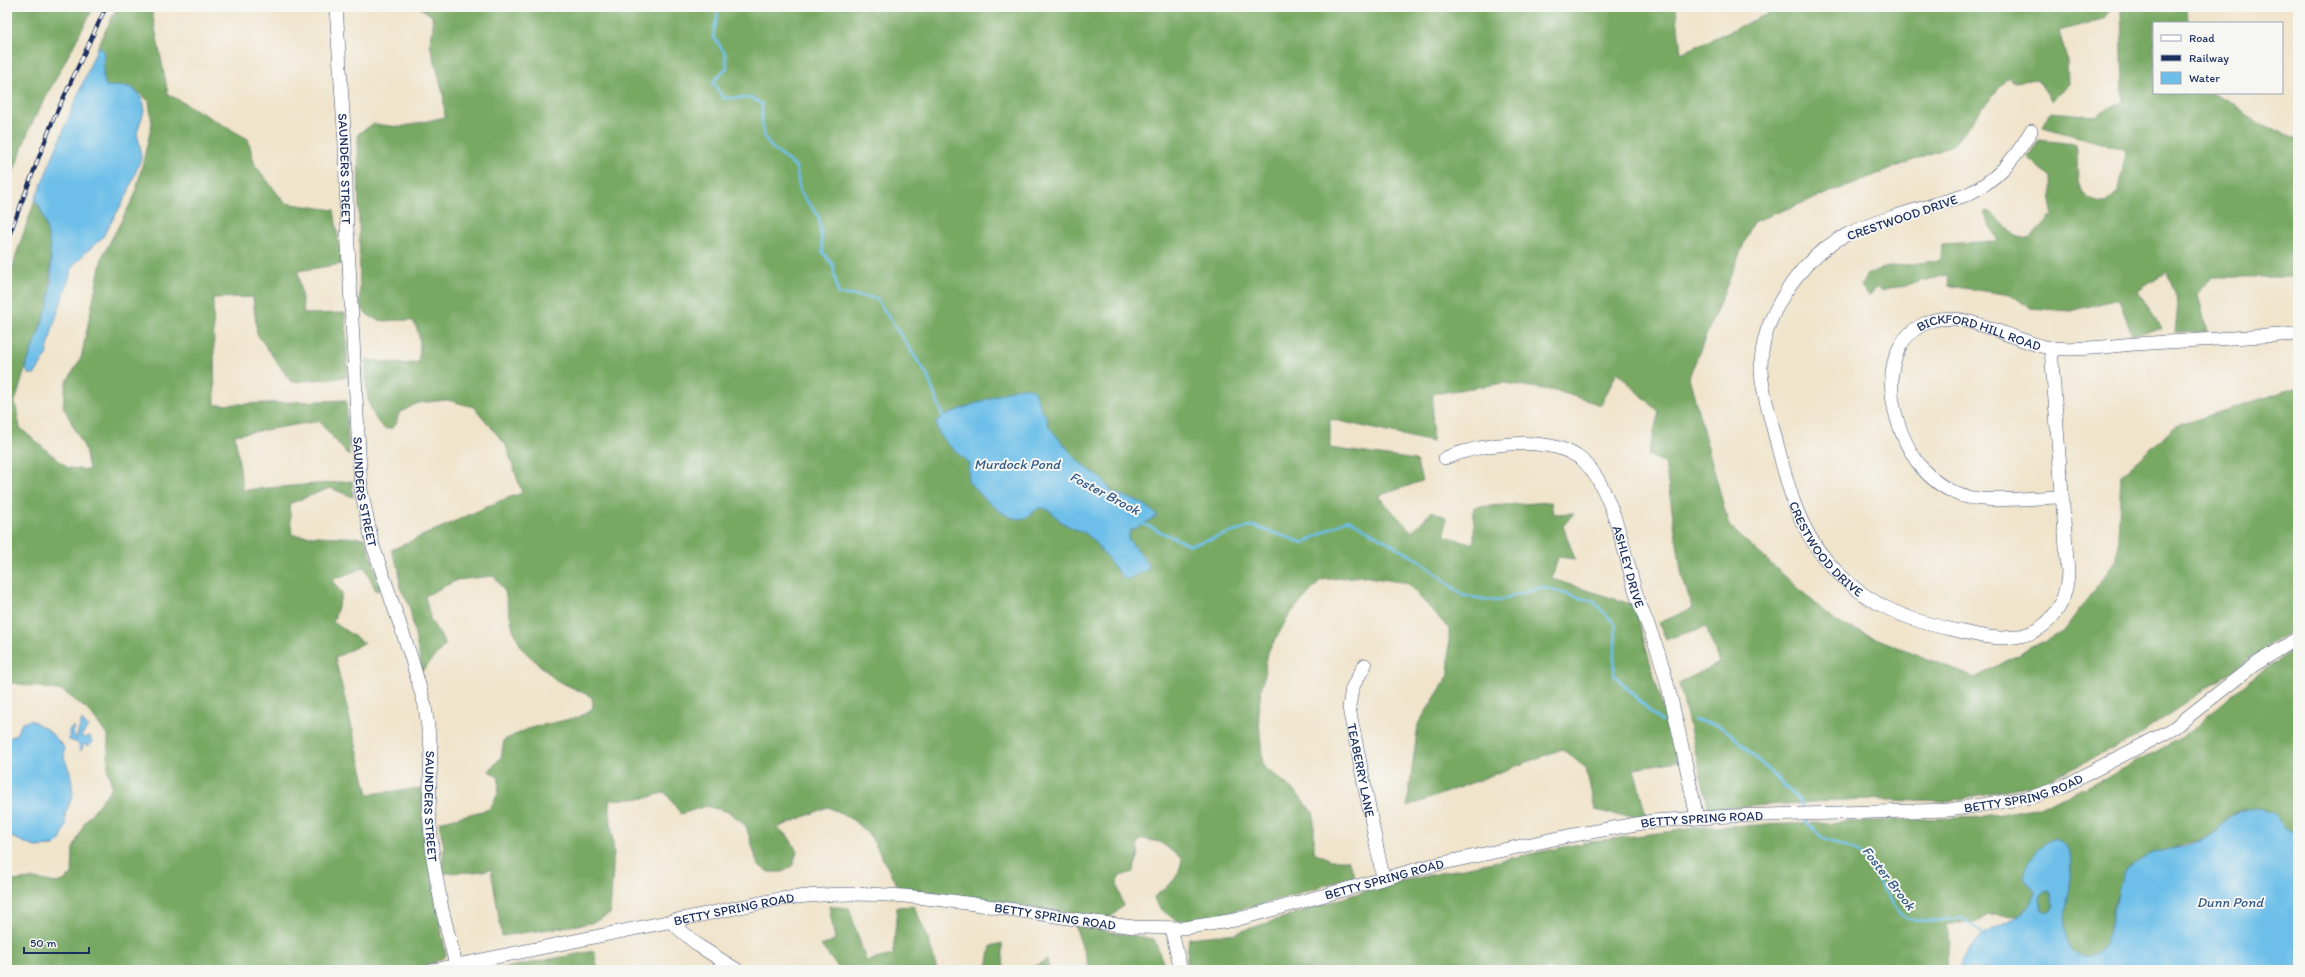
<svg xmlns="http://www.w3.org/2000/svg" width="2305" height="977" viewBox="0 0 2305 977" font-family="Itim,sans-serif">
  <style>
    .forest { fill: #78a963; stroke: #4a6c60 }
    .water { fill: #6dbfe9; stroke: #4477a4; fill-rule: evenodd }
    .lines { fill: none; stroke-linecap: round; stroke-linejoin: round }
    .stream { stroke: #6dbfe9; stroke-width: 2.5 }
    .minor-casing { stroke: #3b4a6e; stroke-width: 14 }
    .minor { stroke: #fff; stroke-width: 13 }
    .rail-casing { stroke: #1b2f5e; stroke-width: 4 }
    .rail { stroke: #f6f6f2; stroke-width: 2.5; stroke-dasharray: 8; stroke-linecap: butt }
    .labels { text-anchor: middle; stroke-width: 4; stroke-linejoin: round; paint-order: stroke }
    .street-label { font-size: 13px; fill: #1b2f5e; stroke: #f6f6f2 }
    .water-label { font-size: 14px; font-style: italic; fill: #345a88; stroke: #f6f6f2 }
  </style>
  <rect width="100%" height="100%" fill="#f6f6f2"/>
  <filter id="ink" filterUnits="userSpaceOnUse"><feTurbulence type="fractalNoise" baseFrequency=".025" numOctaves="2"/><feDisplacementMap in="SourceGraphic" scale="8" xChannelSelector="R" yChannelSelector="G"/><feConvolveMatrix kernelMatrix="1 2 1 2 8 2 1 2 1" color-interpolation-filters="sRGB"/></filter>
  <filter id="wash" filterUnits="userSpaceOnUse"><feTurbulence type="fractalNoise" baseFrequency=".012" numOctaves="4" result="noise"/><feDisplacementMap in="SourceGraphic" scale="16" xChannelSelector="R" yChannelSelector="G"/><feGaussianBlur stdDeviation="0.9" result="paint"/><feColorMatrix in="noise" values="0 0 0 0 0 0 0 0 0 0 0 0 0 0 0 0 0 1.4 0 .05"/><feComposite in="paint" operator="in"/></filter>
  <g filter="url(#wash)">
    <rect width="100%" height="100%" fill="#f0e4cb"/>
    <path class="forest" d="M7,7h87l-64,120 -23,63z
      M117,7h34l17,87 80,45 7,26 30,38 49,7 8,54 -44,7 6,43 41,-1 3,64 -57,5 -34,-48 -4,-37 -40,1 2,107 131,-5 3,56 -30,-35 -84,14 8,55 109,-9 1,16 -23,-9 -41,16 3,31 73,3 17,51 -6,2 -11,-24 -33,13 10,14 -9,28 31,21 -29,15 33,136 54,-6 1,40 23,128 -14,8 -30,6h-395v-89c9,0 18,-2 26,-2 18,1 24,10 39,-5l1,-25 12,-27 27,-35 -4,-16v-34l-19,-26 -26,-20 -56,-9v-393l10,-37 18,-52 6,7 10,39 -2,58 -23,62 -11,36 5,26 48,40 21,2 -4,-21 -22,-43 3,-23 15,-25 21,-101 33,-62 17,-71 -3,-23 -18,-14h-25l-3,-11 1,-25 -6,-5z
      M419,7h1257l5,46 102,-46h330l-10,12 -44,12 8,29 1,24 -16,17 -15,-22 -22,3 -7,-5 -55,68 -200,77 -64,155 40,149 107,96 139,56 89,-48 53,-71 4,-84 55,-49 122,-39v238l-163,113 -94,45 -97,19 -83,-3 -152,10 -30,-126 40,-20 -13,-36 -40,12 -7,-16 34,-15 -11,-31 -17,-114 -17,-8 11,-43 -42,-40 -16,33 -44,-14 -53,-8 -71,11 -1,48 -102,-23v29l86,12 6,21 -44,15 34,36 20,-21 14,6 -1,19 29,8v-37l77,-5 2,12 21,-1 -11,13 12,33 -17,-2 -6,22 82,26 44,156 -44,7 12,48 -30,-1 -21,-5 -9,-42 -24,-19 -155,58 11,-83 31,-49v-46l-42,-46 -45,-7 -41,4 -31,34 -22,38 -10,58 5,56 30,23 21,25v38l17,8h17l7,16 -85,26 -89,22c-9,-7 -26,-16 -27,-27 17,-16 23,-13 28,-38l-22,-17 -18,-3 -5,5 2,10 -6,18 -13,4 -3,8 6,22 -14,13 -211,-32 -27,-50 -18,-17 -25,-13 -51,21 11,8 9,15 -4,14 -10,7h-14l-11,-7 -12,-39 -17,-14 -23,-6 -25,8 -16,-22 -18,6 -38,2 5,53 -4,61 -19,9 -89,13 -11,-67c-16,5 -33,2 -50,5l3,-27 -5,-25 51,-13 8,-16 1,-15 -10,-7 12,-14 3,-17 26,-12 49,-11 14,-9 -1,-11 -36,-17 -34,-31 -9,-20 -8,-37 -11,-16 -37,4 -32,16 6,25 15,23 -24,27 -13,-67 -9,-16 -1,-19 -8,-19 111,-50 20,-7 -16,-48 -32,-38 -27,-7 -29,3 -19,10 -3,11 -4,4 -7,1c-20,-16 -19,-45 -19,-69l38,4 14,-2c3,-13 3,-29 -5,-41 -25,-4 -34,8 -53,-14l-2,-173 15,-10 27,3 45,-10 -2,-24 -13,-49 3,-15 -1,-13z
      M2121,7h66l1,16h-34v70h60l20,11 24,19 40,16v138h-86l-14,17 9,38 -32,1 3,-30 -11,-31 -29,19 23,37 -29,7 -13,-36 -49,12 -39,-3 -20,-13 -62,-9 -1,-11 -67,16 -4,-4 -8,9 -8,-10 6,-12 16,-6 58,-8 1,-16 56,-3 -14,-28 3,-3 31,27 12,2 22,-24 -1,-38 -23,-19 11,-18 37,4c5,25 -8,56 29,59l14,-12 7,-41 -83,-23 8,-15 44,4 28,-15z
      M2298,647v186l-13,-4 -11,-15 -32,-5c-5,3 -11,6 -15,10 -7,5 -12,14 -20,19 -10,6 -24,5 -34,11 -7,3 -54,42 -56,46 -8,18 -2,66 -35,62 -32,-4 -11,-70 -10,-88 0,-5 -1,-10 -2,-15l-42,29 8,9 -2,10 -15,14 -31,-1 -13,8h-23l-6,2 5,18 -5,17 1,9 3,1h-730l-34,-4 3,-28 47,-5 147,-48 200,-42 119,-16 282,-10 55,-10 63,-27 81,-43 56,-48 34,-26z
      M2048,891l4,2 2,11 -3,6 -5,2 -4,-2 -2,-13 3,-5z
      M829,906l20,2 17,53 27,-6 4,-48 17,-1 14,32 9,32h-97l-19,-24 14,-6z
      M1075,926l79,13 12,31h-76z
      M1002,943l2,27h-22l5,-3 4,-21z
      M594,951l4,19h-105z
      M1047,960l2,10h-22z"/>
    <path class="water" d="M98,46l6,5 -1,25 3,10 25,1c22,19 11,24 6,47l3,11 1,13 -14,37 -25,43 -16,14 -13,14 -20,60 -7,30 -11,18h-7l-2,-8c7,-20 16,-40 22,-61 7,-22 3,-87 -13,-105z
      M1017,388h12l5,3 6,16 6,9 3,11 30,35 23,17 10,13 32,12 14,12 -28,15 -2,8 19,23 2,7 -21,10 -5,-1c-9,-11 -28,-38 -38,-45 -6,-3 -14,-5 -20,-9 -7,-4 -14,-15 -22,-16 -8,-1 -11,8 -18,10 -19,6 -46,-25 -57,-37l1,-17c-10,-12 -36,-27 -32,-44l16,-8z
      M31,720l17,10 16,17v10l7,18 2,20 -8,19 1,12 -6,14 -6,6 -19,1 -28,-12v-95l9,-6 6,-11z
      M82,720l6,7 -7,9 4,2 5,-2 2,6 -3,4 -5,-2 -3,7 -3,-8 -9,-3v-10l5,-4 -1,8 3,5z
      M2257,807l17,7 11,15 13,4v137l-339,-1c4,-11 15,-29 26,-35 18,-12 47,-17 50,-42l-11,-15c4,-18 14,-33 32,-38 35,19 -2,72 12,104 2,4 3,8 6,10 41,24 38,-64 51,-80 25,-31 55,-18 82,-35 21,-14 20,-27 50,-31zM2048,891l4,2 2,11 -3,6 -5,2 -4,-2 -2,-13 3,-5z"/>
    <g class="lines">
      <path class="stream" d="M719,7l-6,29 12,17 2,15 -14,14 10,16h28l11,6c-2,39 4,40 34,63l4,25 19,25 4,36 10,12 5,29 38,4 51,77 17,44
        M1141,523l49,22 63,-19 51,17 44,-24 71,41 45,36 33,5 45,-14 52,15 22,23 -2,50 47,47
        M1694,720l23,5 13,8 71,69 2,7
        M1805,821l21,19 29,9 6,6 38,58c18,15 41,6 63,5l21,16"/>
    </g>
  </g>
  <g filter="url(#ink)">
    <g class="lines">
      <g class="minor-casing">
        <g id="minor">
          <path id="s1" d="M336,7l9,137 2,83 14,263 12,56 38,111 14,49 6,43 -2,64 4,46 9,50 14,56"/>
          <path id="s2" d="M2031,131c-16,28 -35,50 -65,64 -39,12 -80,22 -118,39 -47,23 -88,83 -87,136 1,21 8,42 13,62 12,46 21,92 53,129 11,13 24,25 39,35 28,19 59,28 93,35 18,4 37,9 55,6 35,-4 52,-32 54,-64l-17,-225"/>
          <path id="s3" d="M1445,458c35,-14 105,-25 137,2 29,24 43,94 53,130 7,23 18,45 25,68 16,52 25,106 37,159"/>
          <path id="s4" d="M2062,497c-29,0 -83,8 -107,-4 -13,-6 -24,-14 -33,-25 -32,-38 -52,-126 9,-147 32,-12 85,22 120,27 27,3 57,-2 84,-4 54,-3 108,-7 163,-10"/>
          <path id="s5" d="M1365,665l-13,23 -3,20 34,170"/>
          <path d="M671,922l28,24 38,24"/>
          <path d="M1171,928l10,42"/>
          <path id="s6" d="M433,970l341,-70c119,-20 241,14 360,27l50,1 51,-8 194,-54 139,-30 85,-15 77,-5 219,-6 83,-13 32,-11 107,-56 83,-65 44,-27"/>
        </g>
      </g>
      <use href="#minor" class="minor"/>
      <g class="rail-casing">
        <path id="rail" d="M7,241l46,-121 53,-113"/>
      </g>
      <use href="#rail" class="rail"/>
    </g>
  </g>
  <g class="labels">
    <g class="street-label">
      <text dy="5" stroke="none"><textPath href="#s1" startOffset="162">SAUNDERS STREET</textPath></text>
      <text transform="translate(1902 217) rotate(-19)" y="5">CRESTWOOD DRIVE</text>
      <text dy="5" stroke="none"><textPath href="#s4" startOffset="370">BICKFORD HILL ROAD</textPath></text>
      <text dy="5" stroke="none"><textPath href="#s1" startOffset="486">SAUNDERS STREET</textPath></text>
      <text dy="5" stroke="none"><textPath href="#s2" startOffset="580">CRESTWOOD DRIVE</textPath></text>
      <text dy="5" stroke="none"><textPath href="#s3" startOffset="260">ASHLEY DRIVE</textPath></text>
      <text dy="5" stroke="none"><textPath href="#s5" startOffset="110">TEABERRY LANE</textPath></text>
      <text dy="5" stroke="none"><textPath href="#s6" startOffset="1615">BETTY SPRING ROAD</textPath></text>
      <text dy="5" stroke="none"><textPath href="#s1" startOffset="810">SAUNDERS STREET</textPath></text>
      <text dy="5" stroke="none"><textPath href="#s6" startOffset="1291">BETTY SPRING ROAD</textPath></text>
      <text dy="5" stroke="none"><textPath href="#s6" startOffset="967">BETTY SPRING ROAD</textPath></text>
      <text dy="5" stroke="none"><textPath href="#s6" startOffset="307">BETTY SPRING ROAD</textPath></text>
      <text dy="5" stroke="none"><textPath href="#s6" startOffset="631">BETTY SPRING ROAD</textPath></text>
    </g>
    <g class="water-label">
      <text x="1017" y="469">Murdock Pond</text>
      <text transform="translate(1105 493) rotate(28)" y="5">Foster Brook</text>
      <text transform="translate(1889 878) rotate(52)" y="5">Foster Brook</text>
      <text x="2230" y="907">Dunn Pond</text>
    </g>
  </g>
  <rect width="2305" height="977" fill="none" stroke="#f6f6f2" stroke-width="24"/>
  <rect x="2153" y="22" width="130" height="72" fill="#f6f6f2" stroke="#9ea6b7"/>
  <rect x="2161" y="35" width="20" height="6" fill="#ffffff" stroke="#9ea6b7"/>
  <text x="2189" y="42" font-size="12" fill="#1b2f5e">Road</text>
  <rect x="2161" y="55" width="20" height="6" fill="#1b2f5e" stroke="#9ea6b7"/>
  <text x="2189" y="62" font-size="12" fill="#1b2f5e">Railway</text>
  <rect x="2161" y="72" width="20" height="12" fill="#6dbfe9" stroke="#9ea6b7"/>
  <text x="2189" y="82" font-size="12" fill="#1b2f5e">Water</text>
  <path d="M24 947v6h65v-6" fill="none" stroke="#1b2f5e" stroke-width="2"/>
  <text x="30" y="947" font-size="12" fill="#1b2f5e" stroke="#f6f6f2" stroke-width="3" paint-order="stroke">50 m</text>
</svg>
